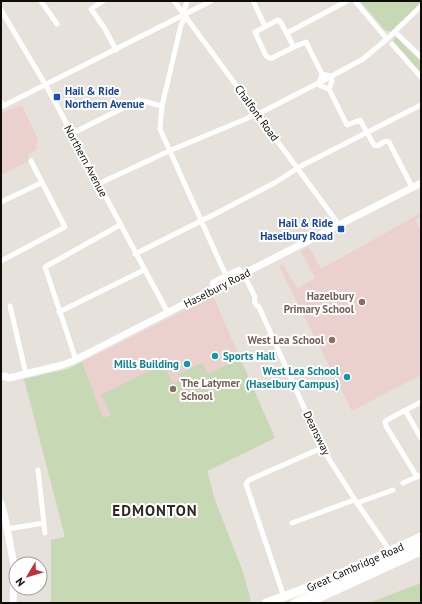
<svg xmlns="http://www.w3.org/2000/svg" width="422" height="604" viewBox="0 0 422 604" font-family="'PT Sans',sans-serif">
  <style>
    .education { fill: #ebd1ce }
    .green { fill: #c6d8b4 }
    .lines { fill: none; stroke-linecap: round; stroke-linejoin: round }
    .street { stroke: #fff; stroke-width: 5 }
    .secondary { stroke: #fff; stroke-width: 7 }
    .highway { stroke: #fff; stroke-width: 9 }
    .transit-dot { fill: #1a4fb4; stroke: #fff; stroke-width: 1.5 }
    .education-dot { fill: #8d6e63; stroke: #fff; stroke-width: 1.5 }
    .culture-dot { fill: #0f9aa8; stroke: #fff; stroke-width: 1.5 }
    .labels { text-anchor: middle; stroke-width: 4; stroke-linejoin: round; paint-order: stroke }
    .transit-label { font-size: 11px; font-weight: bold; fill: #164399; stroke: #fff; text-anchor: start }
    .street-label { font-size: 11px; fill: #0e0d0a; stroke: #fff }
    .education-label { font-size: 11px; font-weight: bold; fill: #785e54; stroke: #fff; text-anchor: end }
    .culture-label { font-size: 11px; font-weight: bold; fill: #0d838f; stroke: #fff; text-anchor: end }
    .district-label { font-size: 15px; font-weight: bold; letter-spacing: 1px; fill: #2d2924; stroke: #fff }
  </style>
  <rect width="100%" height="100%" fill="#e6e1da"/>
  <path class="education" d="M22,105l16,35 -2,5 1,4 -9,6 1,6 -28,14v-62z
    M421,213v3l-6,4 6,11v144l-69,36 -73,-145 4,-2 11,19 4,5 17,-10 -14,-27 8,-4 12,22z
    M213,296l62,142 -68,33 -104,-53 -21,-56z"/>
  <path class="green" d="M360,1h61v3l-30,28 -6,-2z
    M396,37l25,25v12l-28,-32v-2z
    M240,358l35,80 -68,33 8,29 28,72 8,29 -6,2h-194v-63l14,-3 -41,-158 44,-10 14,-7 21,56 8,-3 -10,-20 62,-31 10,19 8,-3 -2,-6 23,-11 6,11z
    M421,583v20h-52z"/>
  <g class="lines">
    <path class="street" d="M41,1l16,23
      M103,1l-12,8 14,20 11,21
      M174,1l166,225
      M253,1l12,25
      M355,1l32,38
      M1,10l47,79 120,224
      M182,12l3,-4 2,-7
      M187,18l-4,3 -2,4 -19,81 -2,23 67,149
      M278,20l2,1 14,26 -22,11h-3l-3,-2 -11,-24z
      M395,32l26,25
      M287,33l60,-32
      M392,44l29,33
      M294,47l12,-5 16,32
      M322,74l8,2 2,5 -3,8 -8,-3 -2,-3z
      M329,89l18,36 13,-5 14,25 3,1 9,-5 3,1 23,45
      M1,102l2,4 2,-1 206,-104
      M258,114l72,-37 33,-18 24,-20 34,-33
      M71,134l68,-34 23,6
      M98,184l71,-33 79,-33 8,-6
      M1,202l40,-19
      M135,254l84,-42 57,-30 25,-16 120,-61
      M1,261l64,-34 -34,-66
      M215,290l-3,-6 1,-2 26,-13 5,6 11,22c-1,4 0,8 4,10l63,141 35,55 33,48
      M10,306l16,68
      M59,312l85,-42
      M76,360l-31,-93 75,-42
      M405,410l16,28
      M38,470l7,63
      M417,477l-31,-51 -1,-4 2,-2 34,-18
      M403,483l18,-8
      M357,503l36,-13
      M292,523l62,-23
      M7,529l37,-6
      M284,597l-38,-113 3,-4 73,-32
      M312,603l109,-50"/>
    <path class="secondary" d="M1,377l4,-1 3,2 5,-1 49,-12 11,-4 348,-178
      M1,503l4,15 9,47 -1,38"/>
    <path class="highway" d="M266,603c54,-18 104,-43 155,-66
      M295,603l126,-56"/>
  </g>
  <g class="transit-dot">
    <rect x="53" y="93" width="8" height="8" rx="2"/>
    <rect x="337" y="225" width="8" height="8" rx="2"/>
  </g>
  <g class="education-dot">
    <circle cx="362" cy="302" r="4"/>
    <circle cx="332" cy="340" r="4"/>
    <circle cx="173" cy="389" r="4"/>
  </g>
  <g class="culture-dot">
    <circle cx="215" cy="356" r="4"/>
    <circle cx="187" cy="364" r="4"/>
    <circle cx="347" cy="377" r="4"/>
  </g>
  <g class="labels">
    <g class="transit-label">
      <text x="65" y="95">Hail &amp; Ride<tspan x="65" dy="13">Northern Avenue</tspan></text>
      <text x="333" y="227" text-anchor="end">Hail &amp; Ride<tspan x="333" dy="13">Haselbury Road</tspan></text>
    </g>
    <g class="street-label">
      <text transform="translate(257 113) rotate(54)" y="4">Chalfont Road</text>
      <text transform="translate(86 161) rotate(62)" y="4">Northern Avenue</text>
      <text transform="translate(217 288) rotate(-27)" y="4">Haselbury Road</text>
      <text transform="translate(317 433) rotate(64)" y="4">Deansway</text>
      <text transform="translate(355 567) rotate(-24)" y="4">Great Cambridge Road</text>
    </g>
    <g class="education-label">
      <text x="354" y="300">Hazelbury<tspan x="354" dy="13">Primary School</tspan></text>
      <text x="324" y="344">West Lea School</text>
      <text x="181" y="387" text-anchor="start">The Latymer<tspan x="181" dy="13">School</tspan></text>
    </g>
    <g class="culture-label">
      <text x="223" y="360" text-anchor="start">Sports Hall</text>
      <text x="179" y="368">Mills Building</text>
      <text x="339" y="375">West Lea School<tspan x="339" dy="13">(Haselbury Campus)</tspan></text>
    </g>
    <g class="district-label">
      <text x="155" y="516">EDMONTON</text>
    </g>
  </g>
  <rect width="422" height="604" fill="none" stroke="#0e0d0a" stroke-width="4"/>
  <g transform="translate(28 576) rotate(232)"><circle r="19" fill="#ffffff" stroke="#9f9e9d"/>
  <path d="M0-3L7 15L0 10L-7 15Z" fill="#c0303e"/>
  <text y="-6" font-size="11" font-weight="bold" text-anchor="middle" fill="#0e0d0a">N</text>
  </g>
</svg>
